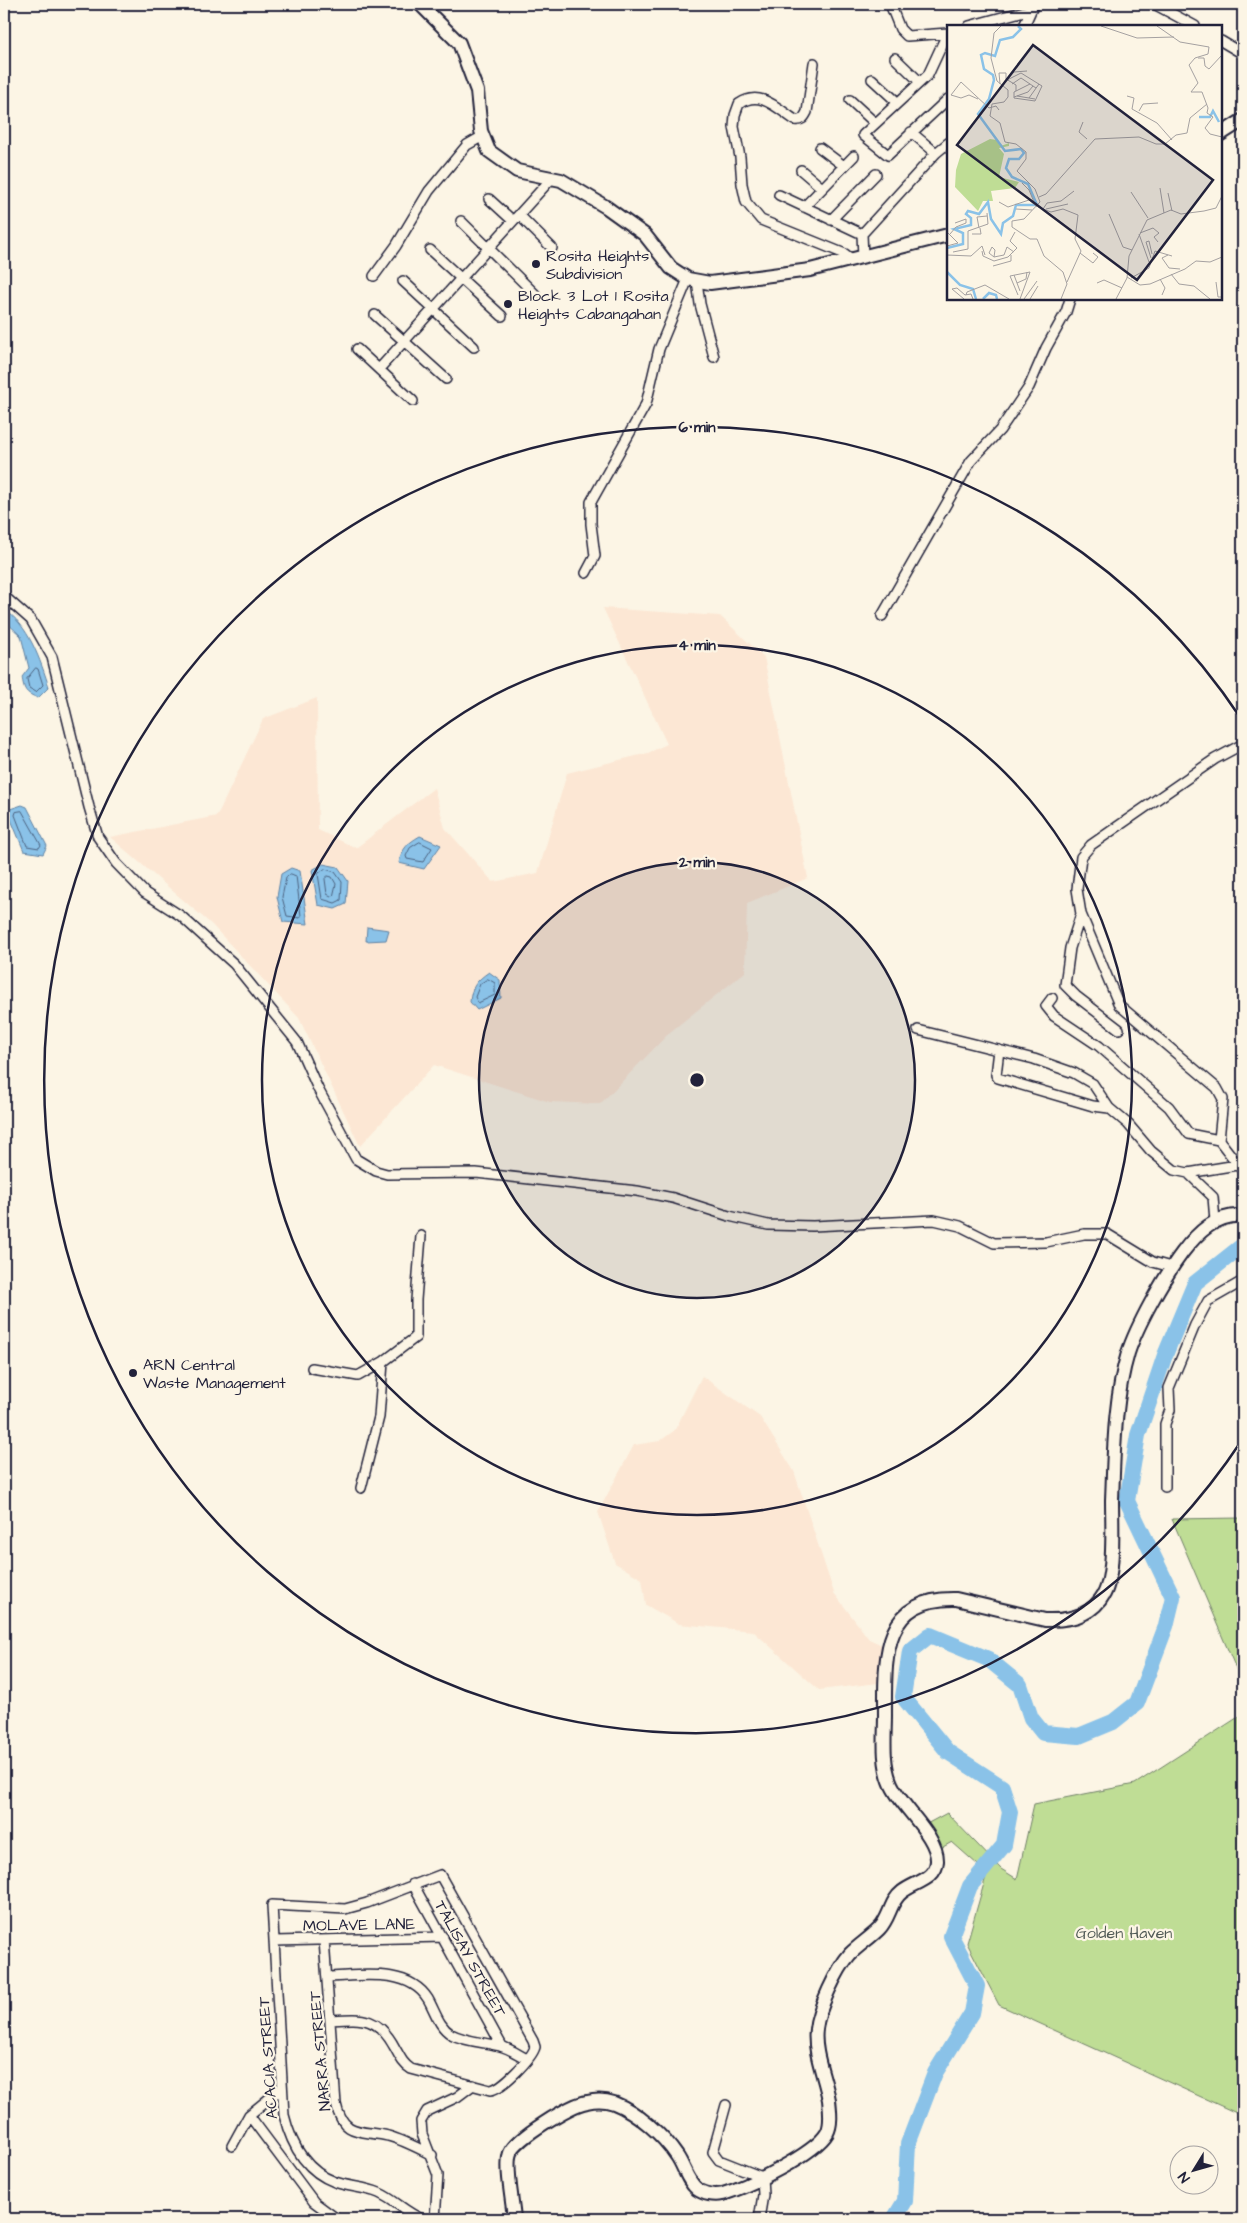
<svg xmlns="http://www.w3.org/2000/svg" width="1247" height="2223" viewBox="0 0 1247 2223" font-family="'Architects Daughter',sans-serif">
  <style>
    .built { fill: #fce7d4 }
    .green { fill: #bfdd95; stroke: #708068 }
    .water { fill: #8ac2e8; stroke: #6082a3 }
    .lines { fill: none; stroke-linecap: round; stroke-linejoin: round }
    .shore { stroke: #4c6280; stroke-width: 1 }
    .river { stroke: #8ac2e8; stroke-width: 16 }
    .street-casing { stroke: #22223b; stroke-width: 12 }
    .secondary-casing { stroke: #22223b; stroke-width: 16 }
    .street { stroke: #fcf5e5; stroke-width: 9 }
    .secondary { stroke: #fcf5e5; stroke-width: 12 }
    .ring { fill: none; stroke: #22223b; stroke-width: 2.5 }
    .poi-dot { fill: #22223b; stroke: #fcf5e5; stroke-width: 2 }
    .labels { text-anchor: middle; stroke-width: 4.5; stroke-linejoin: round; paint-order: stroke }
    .poi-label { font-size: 16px; fill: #22223b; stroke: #fcf5e5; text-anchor: start }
    .street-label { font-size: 16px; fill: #22223b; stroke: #fcf5e5 }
    .park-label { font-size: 16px; fill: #515a56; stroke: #fcf5e5 }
    .inset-river { fill: none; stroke: #8ac2e8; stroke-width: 2.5 }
    .inset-road { fill: none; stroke: #a5a1a1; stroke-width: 1 }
    .view { fill: #22223b; fill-opacity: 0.15; stroke: #22223b; stroke-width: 2.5 }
    .inset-edge { fill: none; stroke: #22223b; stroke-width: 2.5 }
    .centre { fill: #22223b; stroke: #fcf5e5; stroke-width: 2.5 }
    .ring-label { font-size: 15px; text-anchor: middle; font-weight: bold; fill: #22223b; stroke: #fcf5e5; stroke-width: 4.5; stroke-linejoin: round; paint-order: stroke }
  </style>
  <rect width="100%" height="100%" fill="#fcf5e5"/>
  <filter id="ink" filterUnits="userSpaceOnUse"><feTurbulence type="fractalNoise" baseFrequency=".02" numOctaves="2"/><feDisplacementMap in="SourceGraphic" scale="10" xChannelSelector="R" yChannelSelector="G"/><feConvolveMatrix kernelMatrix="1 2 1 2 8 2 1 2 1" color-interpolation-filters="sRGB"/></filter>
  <g filter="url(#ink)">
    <path class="built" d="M603,608l117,8 44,41 44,221 -61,25 -2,69 -75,60 -70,72 -50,-2 -116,-37 -74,81 -61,-128 -88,-94 -101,-87 107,-21 46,-97 54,-21 1,132 38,18 78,-60 11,40 48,54 45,-9 29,-100 81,-20 19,-9z
      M702,1376l58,41 34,54 40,122 35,46 13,6 -3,38 -60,7 -66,-59 -74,-7 -33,-19 -4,-26 -27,-16 -17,-51 36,-67 26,-4 15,-11z"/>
    <path class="green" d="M1241,1518l2,3v164l-71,-166z
      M1243,1714v402l-244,-111 -32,-62 20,-70 -35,-31 -20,11 -11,-26 26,-14 54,56 16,10 17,-75 101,-20z"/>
    <path class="water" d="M4,610c24,13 37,52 45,77l-11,11c-13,-5 -14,-8 -16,-21l7,-9 -8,-32 -17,-16z
      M22,805l5,2 20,39 -4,8 -19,-3 -17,-41z
      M420,836l21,9 -17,24 -25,-6c3,-15 9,-20 21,-27z
      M323,864l15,3 10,14 -2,23 -11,5 -17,-4 -6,-35z
      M291,868l9,3 8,53 -25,-2 -6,-25 4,-23z
      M367,927l22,3 -3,10 -20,1z
      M489,972l11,8 1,18 -24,12 -7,-8c1,-15 7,-22 19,-30z"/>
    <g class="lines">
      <path class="shore" d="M36,668l2,1 5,16 -7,7 -7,-4 -2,-9z
        M22,811l19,34 -2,3 -12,-2 -12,-31 1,-3z
        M420,842l12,6 -9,14 -16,-3 -1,-3 4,-8z
        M325,869l10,3 7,10 -1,18 -6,3 -13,-4 -4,-25z
        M291,874l5,2 5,40 -1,2 -13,-2 -5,-19 4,-19z
        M328,876l4,1 4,7 -3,13 -6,-3 -2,-15z
        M488,979l7,4v12l-17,8 -3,-6 5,-13z"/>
      <path class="river" d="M894,2219l11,-18 3,-57 27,-71 37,-60 5,-27 -26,-50 19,-50 34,-41 6,-33 -8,-25 -54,-35 -45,-55 7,-46 20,-16 58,24 32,26 11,33 12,15 36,3 34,-14 24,-19 29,-77 7,-29 -46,-96 11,-66 27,-80 30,-72 48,-38"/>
      <g class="street-casing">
        <path id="street" d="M890,4l10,25 7,7 41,-3
          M1154,4l41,22
          M969,26l63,-17
          M1024,26l9,-20
          M947,34l-19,41 -65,60 25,20 60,-56
          M1221,41l22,13
          M895,58l25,24
          M814,63l-7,49c-3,6 -5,9 -12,8 -18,-12 -35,-31 -56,-16l-4,11 -1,12 6,30 2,27 4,18 15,18 84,34 8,6
          M872,79l25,23
          M850,100l25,23
          M911,132l25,21
          M820,148l24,18
          M801,170l21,18
          M779,195l83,39
          M489,199l24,22
          M804,207l50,-51
          M519,215l33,33
          M831,220l45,-46
          M461,221l74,73
          M430,250l72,66
          M863,257l-1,-23 74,-81 12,-10
          M374,276l22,-30 33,-55 38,-46 16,-9
          M403,281l71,66
          M697,281l3,23 14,53
          M375,315l71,64
          M357,349l56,52
          M379,369l173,-191
          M586,573l9,-17 -4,-32v-22l55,-98 13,-55 29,-70
          M4,596l27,24 21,37 37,150 9,30 18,26 29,30 36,23 53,48 63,78 21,47 38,70 20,12 11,3 89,-1 161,18 36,7 56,18 39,9 45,1 121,-6 26,6 34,17 52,-1 38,-8h23l46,28 18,5
          M882,616l89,-155 29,-31 29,-43 17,-39 20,-36 4,-13
          M1243,744l-28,15 -124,86 -10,12 -4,32 4,25 38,91 98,83 6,11 -4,41 24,31
          M1081,914l-11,34 -5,37 11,11 43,33
          M1052,998l-6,8 8,10 45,30 70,61 20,27 30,6
          M918,1030l116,29 40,14 19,11 16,24 19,16 23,27 23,19 14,3 49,-8
          M999,1050l-3,25 2,3 95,28 16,2
          M1188,1173l25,24 2,24
          M312,1368l46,8 25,-14 33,-25v-37l5,-64
          M1165,1487v-63l5,-14 -1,-22 26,-63 13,-24 35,-20
          M361,1488l18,-71 4,-55
          M413,1884l89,162
          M324,1940l12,164c7,33 26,26 52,32 15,4 30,12 44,19
          M275,1941l168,-4
          M328,1977c32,-1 80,-10 100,22 7,12 11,28 23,35 15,8 33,8 49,12 9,2 19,9 27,13
          M330,2020c33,-2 48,-4 65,28 5,9 8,16 16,21l79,21c11,0 42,-32 45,-43l-2,-6 -93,-166 -73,28 -22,6 -73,-4 12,210c7,29 21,56 51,67 14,5 30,5 44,11 16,7 27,20 43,26
          M726,2105l-13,47 6,8 43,17 1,18 -4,24
          M249,2115l65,87 23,17
          M232,2146l17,-31 33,-27
          M398,2219l11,-5
          M435,2219l3,-44 -16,-41 -1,-13 6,-10 30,-14 16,-12"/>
      </g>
      <g class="secondary-casing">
        <path id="secondary" d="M420,4l39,39 18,48 4,40 8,20 28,20 44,9 45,27 39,28 26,33 17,11 22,4 100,-13 138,-35
          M1221,134l22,-14
          M514,2219c-1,-17 -9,-52 -4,-66 6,-15 60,-48 77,-51 9,-2 18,-2 27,1 23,9 49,32 63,53 7,10 10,25 20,33 7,5 17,7 26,5 24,-7 92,-40 104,-61 5,-9 3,-23 2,-33 -4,-23 -16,-48 -13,-71 2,-20 21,-60 34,-75 9,-9 20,-16 29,-25 11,-11 11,-28 23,-37 12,-10 34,-12 35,-31 1,-26 -38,-55 -47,-80 -8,-21 -5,-45 -5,-66 0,-56 -4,-118 71,-116l89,21c23,1 47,-4 59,-26 11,-21 8,-70 8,-94 2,-48 2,-100 16,-147 9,-28 36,-76 54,-100 15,-20 34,-39 61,-37"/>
      </g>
      <use href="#street" class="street"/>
      <use href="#secondary" class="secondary"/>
    </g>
  </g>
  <circle cx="697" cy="1080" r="218" fill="#22223b" fill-opacity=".12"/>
  <g class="ring">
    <circle cx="697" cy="1080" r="218"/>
    <circle cx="697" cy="1080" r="435"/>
    <path d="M1242 1440A653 653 0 1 1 1242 720"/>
  </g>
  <g class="poi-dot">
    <circle cx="536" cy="264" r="5"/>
    <circle cx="508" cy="304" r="5"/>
    <circle cx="133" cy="1373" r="5"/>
  </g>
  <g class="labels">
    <g class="poi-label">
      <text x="546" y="261">Rosita Heights<tspan x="546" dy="18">Subdivision</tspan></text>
      <text x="518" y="301">Block 3 Lot 1 Rosita<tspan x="518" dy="18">Heights Cabangahan</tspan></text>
      <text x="143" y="1370">ARN Central<tspan x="143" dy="18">Waste Management</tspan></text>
    </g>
    <g class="street-label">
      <text transform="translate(359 1924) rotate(-1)" y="6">MOLAVE LANE</text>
      <text transform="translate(471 1958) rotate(61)" y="6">TALISAY STREET</text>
      <text transform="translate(319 2051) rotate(-95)" y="6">NARRA STREET</text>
      <text transform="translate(267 2058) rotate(-94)" y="6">ACACIA STREET</text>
    </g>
    <g class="park-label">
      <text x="1124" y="1938">Golden Haven</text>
    </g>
  </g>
  <g transform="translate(947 25)">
    <rect width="275" height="275" fill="#fcf5e5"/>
    <path d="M43,114l7,1 4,6 8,-3v3l-10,2 5,6 -5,23 20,5 -4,6 -24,3 2,10h-10l-5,10 -23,-24 1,-17 5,-16z" fill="#bfdd95"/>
    <path class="inset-river" d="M252,92h11l3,-6 6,11M0,223l16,-4v-11l-9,-4 17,-4v-7l-5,-4 2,-3 11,3 9,-12 3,17 10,15 2,-11 10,-7 3,-11h21l-9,-21 -16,-7 -6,-9 3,-9h10l5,-6 -3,-4 -16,2 -27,-37 11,-15 5,-19 -1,-5 -9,-6 -3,-14 4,-2 10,3 5,-16 13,-3 8,-8 -3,-3M0,247l13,13 13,4 3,10M36,274l6,-6 7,2 1,4"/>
    <path class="inset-road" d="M54,1l-7,7 -3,25 6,23 11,9v7l-4,5 -12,2 -2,12 10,7 5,19 11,2 10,8v7l-9,12 18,18 5,13 -16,17 -12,2v6l18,12h7l7,17 19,16 4,12 -6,15M154,1l36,12 37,-1M210,1l23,16 29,5 -1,7 -13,4 -6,7 9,18 -7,9h11l6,16 -1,5 6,4 -8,11 5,6 12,3M251,33h6l1,8 4,3 13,-14M62,53l5,-6 13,-1M60,55l14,-7 21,13 -7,15 -21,-3v-6l16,-8M53,59l-1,-11h7v6l10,6v6M65,59l9,-6 15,10M70,71l18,3M180,71l7,2 -2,11 25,14 15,17M67,72l14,-5 5,-6M82,73l10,-14M31,74l-9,-4 -8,3 -10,-3 10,-13 28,26 7,-2 3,4M192,86l4,-7 15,-1M136,97l-4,10 8,7M75,158l7,7 5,12M213,163l4,25M184,167l17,26M221,168l4,18M92,172l7,-3 49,-55 44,-2 17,7h9l11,-9 11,-2 3,-15 17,-14M52,177l9,5 21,-7 8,7M91,182l13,5 12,-3 15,6 -3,24 6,12 -14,31M69,184l16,1M96,184l4,-6 14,-2 13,-10M99,184l22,-5M162,189l14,33 9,3M32,203l-2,-11 10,-1M0,207l11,11 -11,3M193,208l13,-5 6,5 -5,4 4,5M3,209l6,-7 10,-4v-4l-11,4M25,209h9l-1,-6M192,209l10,28M199,217l5,16M199,217l3,-1 3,13M35,226l1,5 11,5 14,-4 9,-9 -7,-7 5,-9M6,227l15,-3v-18l20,-7 -1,-11M133,228l13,10 5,-6 -5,-4M0,230l24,1 11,-10 3,9M221,230l-6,3 7,10 11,1M47,232l1,-7 -3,-3 -3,6 5,4 10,-2 3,-8 7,5M46,241l18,-5v-6M224,249l8,10 15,2 16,13M67,250l6,16M180,252l13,8 10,-1 35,-15 11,-8 14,1 12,-5M184,253l18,-10 6,-17 17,5M213,254l5,9 -3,7M269,257l2,15h4M70,258l9,-4 1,-7M150,258l7,-3 18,8M5,264l5,-1 8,7 6,-1 2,5M5,264l12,10M19,270l1,-3 18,-7 24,14M71,270l-8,-19 20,-4 -10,27M77,274l13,-18M83,274l8,-13M169,274l11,-21 2,-22 18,-36 24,-10 10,4 23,-3 12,-3 6,-12"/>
    <path class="view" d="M86,20l180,135 -76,100 -180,-135z"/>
    <rect width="275" height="275" class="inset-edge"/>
  </g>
  <circle cx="697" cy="1080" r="8" class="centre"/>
  <g class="ring-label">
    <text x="697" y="432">6 min</text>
    <text x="697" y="650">4 min</text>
    <text x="697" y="867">2 min</text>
  </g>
  <rect width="1247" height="2223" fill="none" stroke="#fcf5e5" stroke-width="20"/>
  <rect x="10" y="10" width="1227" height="2203" fill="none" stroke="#22223b" stroke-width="2" filter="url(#ink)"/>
  <g transform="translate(1194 2170) rotate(233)"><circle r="24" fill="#fcf5e5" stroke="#a5a1a1"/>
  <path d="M0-4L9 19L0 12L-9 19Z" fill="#22223b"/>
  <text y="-8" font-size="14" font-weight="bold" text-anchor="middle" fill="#22223b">N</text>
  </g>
</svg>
